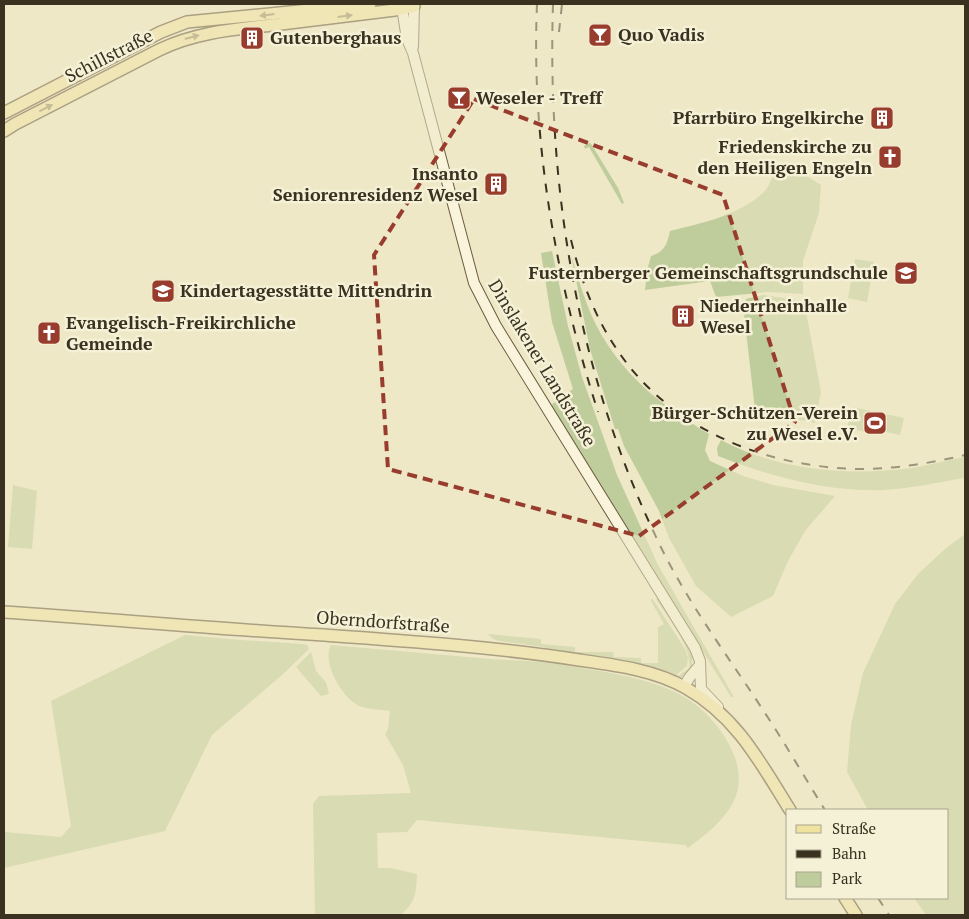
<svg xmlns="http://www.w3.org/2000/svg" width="969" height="919" viewBox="0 0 969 919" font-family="'PT Serif',serif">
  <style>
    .green { fill: #bfcc9b }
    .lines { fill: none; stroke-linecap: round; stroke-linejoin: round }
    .secondary-casing { stroke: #6c5c40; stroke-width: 12 }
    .primary-casing { stroke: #584930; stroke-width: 14 }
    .secondary { stroke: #f9f4db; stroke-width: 10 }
    .primary { stroke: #f0e3a0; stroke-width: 11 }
    .rail { stroke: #3a3120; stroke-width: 2; stroke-dasharray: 9 9; stroke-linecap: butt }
    .oneway { fill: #958a60 }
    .marked { fill: none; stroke: #983d2d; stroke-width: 4; stroke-dasharray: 10 6; stroke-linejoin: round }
    .labels { text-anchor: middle; stroke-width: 5; stroke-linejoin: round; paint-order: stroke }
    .poi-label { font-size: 18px; font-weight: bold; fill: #3a3120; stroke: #f5f1d7; text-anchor: start }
    .street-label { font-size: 18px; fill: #3a3120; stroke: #f5f1d7 }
  </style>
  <rect width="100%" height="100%" fill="#eee8c7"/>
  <path class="green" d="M590,142l28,46 6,15 -2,1 -33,-57 -4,2 -1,-3z
    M784,162l37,23 -2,28 -16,48v33l-35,-2 -52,5 -6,-16 -65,9 2,-19 4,-15c13,-4 16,-11 19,-25 32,-8 67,-15 93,-38 6,-6 7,-12 11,-19 3,-5 7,-9 10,-12z
    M552,251l16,75 14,51 35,98 41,90 76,132h-3l-180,-292 22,-16 -21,-67 -11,-69z
    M571,255c8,26 16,55 30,79 27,46 63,73 108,100l-4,16 5,11 33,15 30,9 62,11 -30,35 -17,30 -15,35 -42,21 -35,-31 -27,-48 -10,-27 -35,-65 -6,-17h-3l-25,-80z
    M855,259l19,3 -7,40 -19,-4z
    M763,295l41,6 17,91 -6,31 -60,-13 -12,-106 3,-5z
    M852,407l52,11 -4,17 -23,-5 -1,4 -29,-6z
    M721,440c58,31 127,36 191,28 18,-3 36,-8 53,-11v21c-27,4 -55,11 -83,12 -56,2 -113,-14 -164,-34l-1,-8z
    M13,485l24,6 -5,58 -24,-2z
    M965,534v381h-39l-12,-17h34v-88h-80l-21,-38 4,-47 12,-52 32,-69 23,-30 28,-26z
    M652,598l33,51 3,9 -1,8 -13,11 -124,-25 -6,-5 -45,-6 -6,-2 -5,-5 53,5v5l34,3v5h38l1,5 27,1v5h17v-36l6,-3 -13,-23z
    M659,598l33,53v17l-6,7 -6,3 -2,-2 11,-8c3,-23 -21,-50 -33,-69z
    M185,635l56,5 61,4 5,1 2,4 -27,26 -70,60 -47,96 -161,37v-36l57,5 10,-11 -20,-125z
    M331,645c49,4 98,9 148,13 20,2 40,2 60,4 24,2 48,7 72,11 25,5 52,11 75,25 21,13 39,34 48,57 17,44 -14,69 -46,93l-3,-3 -268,-25 -10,12 -30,1 1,35h12l27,6c-1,20 -1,27 -16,41h-86l-2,-111 6,-8 92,-3 -8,-28 -18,-31 3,-5 2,-18c-9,-2 -19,-1 -28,-4 -18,-5 -41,-44 -31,-62z
    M311,652l5,19 10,11 3,12 -8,2 -25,-29z"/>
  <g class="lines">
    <g class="secondary-casing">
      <path id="secondary" d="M402,8l5,31 6,14 61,230 22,43 199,322 5,13 1,28 17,18
        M413,47l1,-41
        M684,687l5,-9 11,-13"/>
    </g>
    <g class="primary-casing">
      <path id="primary" d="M4,113l157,-81 26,-10 183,-18
        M4,131l11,-7 144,-74c39,-19 80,-21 122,-26 38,-5 76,-9 114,-14l19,-4 -1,-2
        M4,612c106,7 213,17 320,23 85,6 171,12 255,25 36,5 76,10 107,28 51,29 74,74 104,122
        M845,898l11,17"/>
    </g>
    <use href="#secondary" class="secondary"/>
    <use href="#primary" class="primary"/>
    <path class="rail" d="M537,4c-6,139 19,276 61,408
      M553,4c-6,184 24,368 104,535 29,62 71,117 108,174 21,32 40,65 60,97
      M559,32l3,-28
      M571,240c10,40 24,78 47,111 53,79 150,117 242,118 36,0 71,-6 105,-14
      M878,898l11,17"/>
  </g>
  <defs><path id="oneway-solid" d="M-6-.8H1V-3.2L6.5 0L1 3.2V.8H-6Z" transform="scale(1.25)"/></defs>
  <g class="oneway">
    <use href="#oneway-solid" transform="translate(267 15) rotate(173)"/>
    <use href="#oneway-solid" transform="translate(345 16) rotate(-7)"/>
    <use href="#oneway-solid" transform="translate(192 37) rotate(-15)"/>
    <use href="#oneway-solid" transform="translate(46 108) rotate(-27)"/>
  </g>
  <path d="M0 0H969V919H0ZM474,99l249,96 72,227 -156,114 -251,-67 -14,-214z" fill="#eee8c7" fill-opacity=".55" fill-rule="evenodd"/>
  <path class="marked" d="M474,99l249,96 72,227 -156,114 -251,-67 -14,-214z"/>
  <defs>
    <g id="bar-square" transform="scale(1.25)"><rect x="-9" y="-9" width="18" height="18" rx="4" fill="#983d2d" stroke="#f5f1d7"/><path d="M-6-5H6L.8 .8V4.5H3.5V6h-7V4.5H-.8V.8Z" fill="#fff"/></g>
    <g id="building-square" transform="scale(1.25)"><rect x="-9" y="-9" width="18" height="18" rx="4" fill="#983d2d" stroke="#f5f1d7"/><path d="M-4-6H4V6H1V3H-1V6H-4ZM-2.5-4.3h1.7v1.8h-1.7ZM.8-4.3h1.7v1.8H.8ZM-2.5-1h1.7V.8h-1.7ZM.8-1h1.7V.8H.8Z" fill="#fff"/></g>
    <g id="church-square" transform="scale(1.25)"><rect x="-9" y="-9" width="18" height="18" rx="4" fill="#983d2d" stroke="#f5f1d7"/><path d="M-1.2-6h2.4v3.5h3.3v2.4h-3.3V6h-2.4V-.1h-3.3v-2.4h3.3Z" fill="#fff"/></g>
    <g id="school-square" transform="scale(1.25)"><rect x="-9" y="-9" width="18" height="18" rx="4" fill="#983d2d" stroke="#f5f1d7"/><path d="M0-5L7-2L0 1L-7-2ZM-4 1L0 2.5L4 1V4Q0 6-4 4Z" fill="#fff"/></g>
    <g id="stadium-square" transform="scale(1.25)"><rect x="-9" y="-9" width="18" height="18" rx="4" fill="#983d2d" stroke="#f5f1d7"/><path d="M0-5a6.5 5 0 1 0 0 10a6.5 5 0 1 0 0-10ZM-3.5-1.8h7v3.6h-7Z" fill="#fff"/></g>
  </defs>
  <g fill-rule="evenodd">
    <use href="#bar-square" x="600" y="35"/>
    <use href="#building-square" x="252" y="38"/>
    <use href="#bar-square" x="459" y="98"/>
    <use href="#building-square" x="882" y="118"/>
    <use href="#church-square" x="890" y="157"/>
    <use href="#building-square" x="496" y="184"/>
    <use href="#school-square" x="906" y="273"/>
    <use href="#school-square" x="163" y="291"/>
    <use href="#building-square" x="683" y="316"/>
    <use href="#church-square" x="49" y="333"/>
    <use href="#stadium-square" x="875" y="423"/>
  </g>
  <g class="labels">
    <g class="poi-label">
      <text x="618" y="41">Quo Vadis</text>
      <text x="270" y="44">Gutenberghaus</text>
      <text x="476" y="104">Weseler - Treff</text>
      <text x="864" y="124" text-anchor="end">Pfarrbüro Engelkirche</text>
      <text x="872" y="153" text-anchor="end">Friedenskirche zu<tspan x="872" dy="21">den Heiligen Engeln</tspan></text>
      <text x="478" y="180" text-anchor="end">Insanto<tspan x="478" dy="21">Seniorenresidenz Wesel</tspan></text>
      <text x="888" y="279" text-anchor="end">Fusternberger Gemeinschaftsgrundschule</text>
      <text x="180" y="297">Kindertagesstätte Mittendrin</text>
      <text x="700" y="312">Niederrheinhalle<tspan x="700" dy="21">Wesel</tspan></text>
      <text x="66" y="329">Evangelisch-Freikirchliche<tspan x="66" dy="21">Gemeinde</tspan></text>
      <text x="858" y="419" text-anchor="end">Bürger-Schützen-Verein<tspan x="858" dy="21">zu Wesel e.V.</tspan></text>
    </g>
    <g class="street-label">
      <text transform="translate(109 56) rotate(-27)" y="6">Schillstraße</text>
      <text transform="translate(542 363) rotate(59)" y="6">Dinslakener Landstraße</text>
      <text transform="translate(383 622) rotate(4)" y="6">Oberndorfstraße</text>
    </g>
  </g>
  <rect width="969" height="919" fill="none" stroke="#3a3120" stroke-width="10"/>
  <rect x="786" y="809" width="162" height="90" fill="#f5f1d7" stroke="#aaa48e"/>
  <rect x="796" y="825" width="25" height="8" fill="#f0e3a0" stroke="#aaa48e"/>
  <text x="832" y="834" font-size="15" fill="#3a3120">Straße</text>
  <rect x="796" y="850" width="25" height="8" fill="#3a3120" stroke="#aaa48e"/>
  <text x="832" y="859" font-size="15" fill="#3a3120">Bahn</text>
  <rect x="796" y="872" width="25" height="15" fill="#bfcc9b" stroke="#aaa48e"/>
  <text x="832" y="884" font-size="15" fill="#3a3120">Park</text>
</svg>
